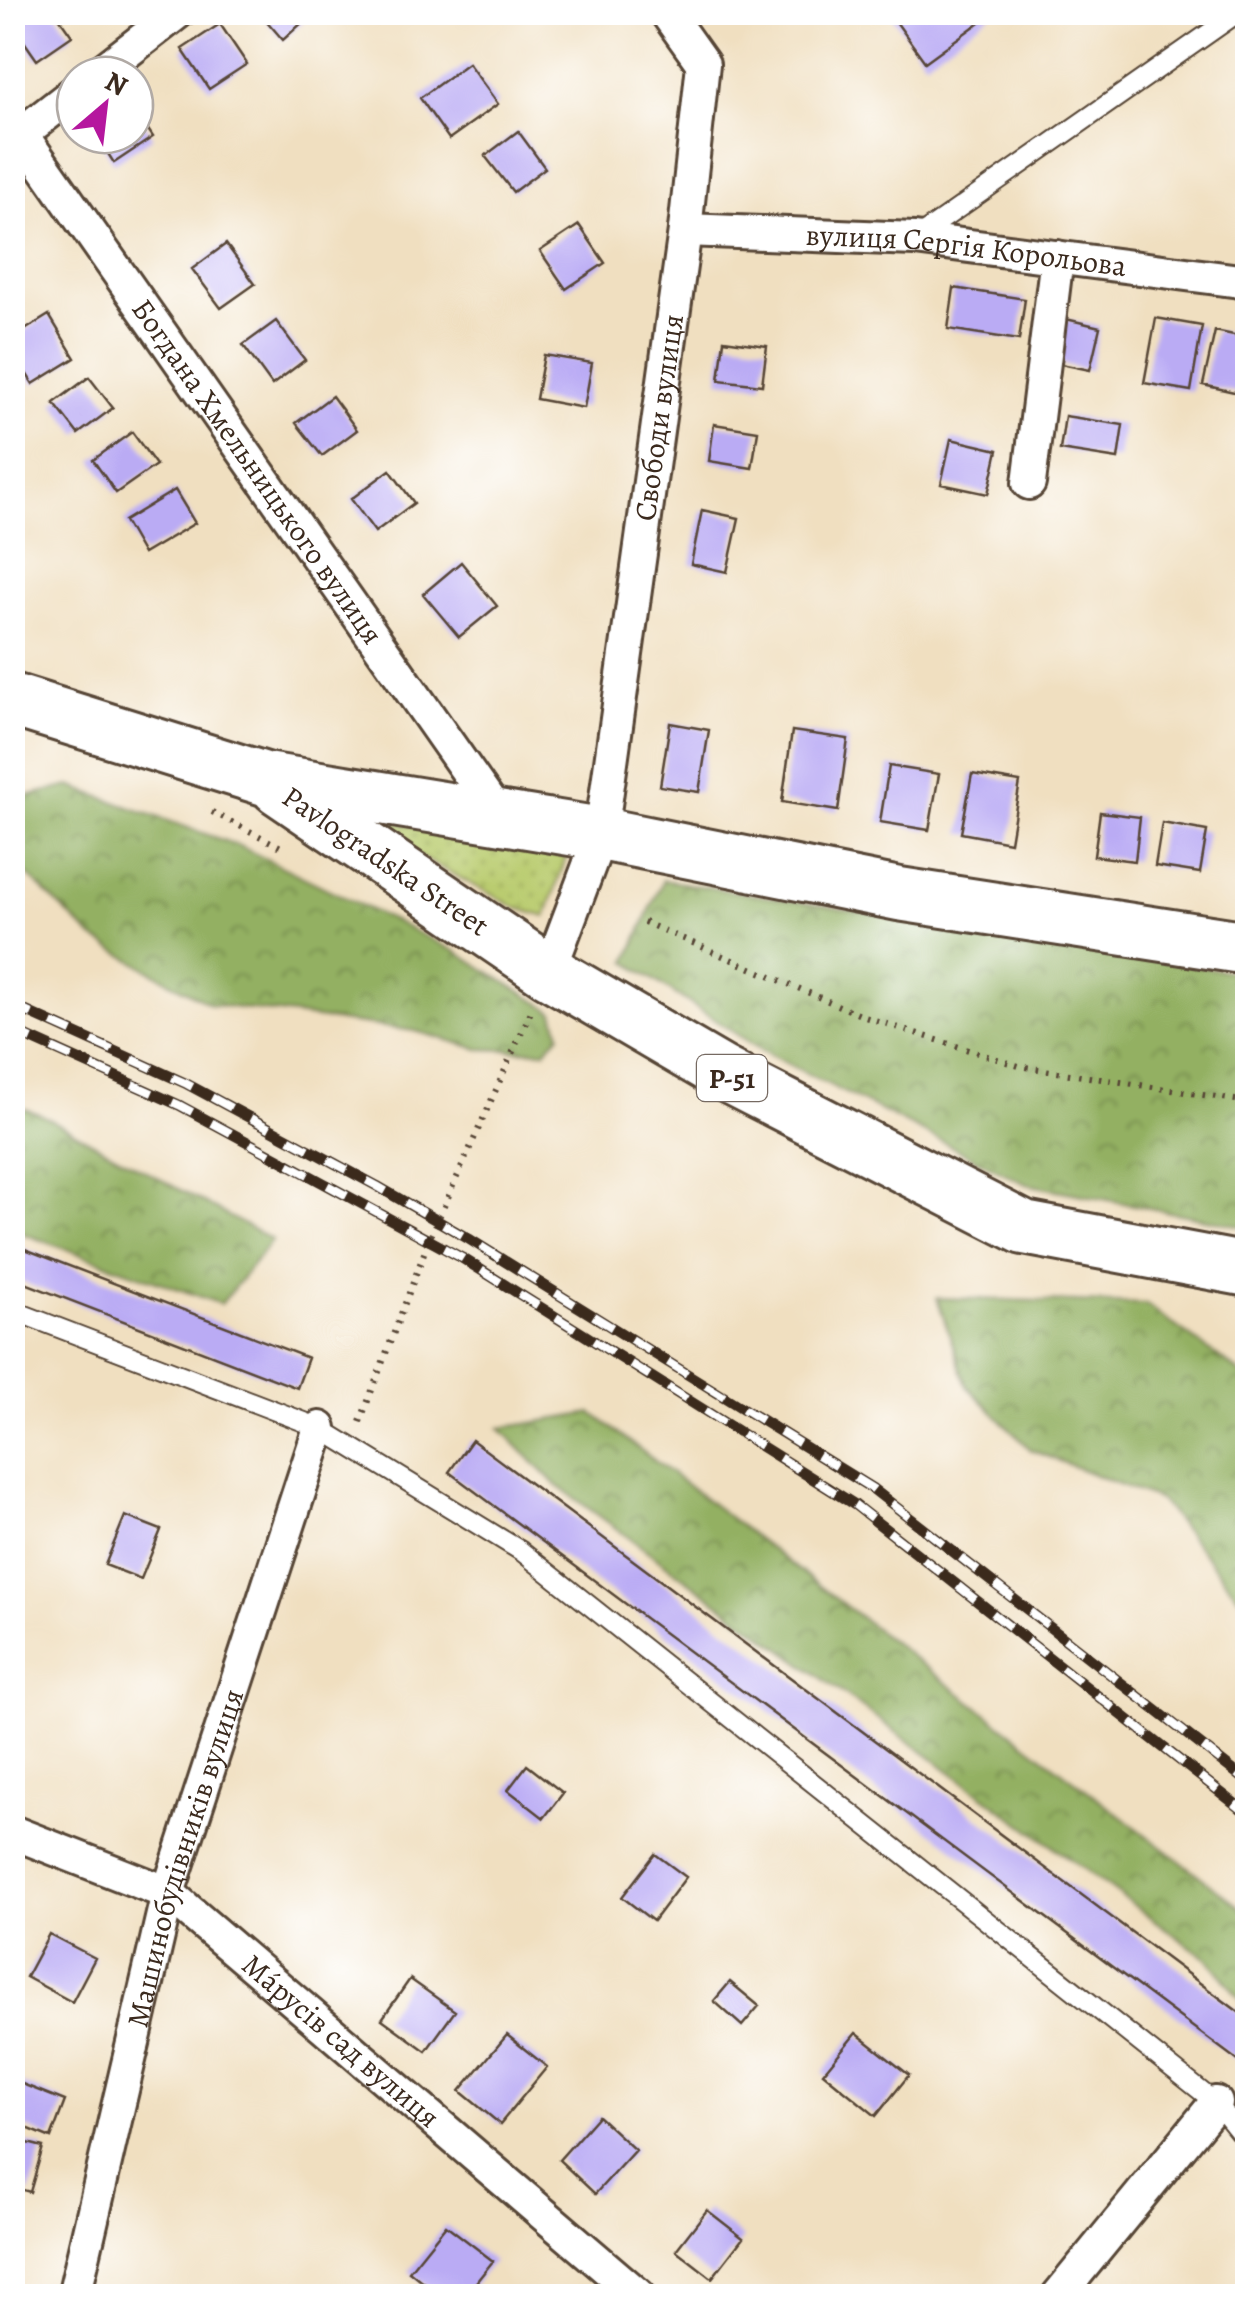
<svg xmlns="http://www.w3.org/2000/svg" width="1260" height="2309" viewBox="0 0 1260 2309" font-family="Alegreya,serif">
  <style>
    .grass { fill: url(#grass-dots); stroke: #7a7b46; stroke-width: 2.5 }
    .forest { fill: url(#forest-crowns); stroke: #676d40; stroke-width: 2.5 }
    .building { fill: #baabf4 }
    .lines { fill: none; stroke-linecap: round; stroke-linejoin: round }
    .service-casing { stroke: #564536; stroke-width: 22 }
    .minor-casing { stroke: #564536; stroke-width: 38 }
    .primary-casing { stroke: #564536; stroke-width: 58 }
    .path { stroke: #564536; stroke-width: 6; stroke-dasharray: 2.5 8; stroke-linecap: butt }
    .service { stroke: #fff; stroke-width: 18 }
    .minor { stroke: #fff; stroke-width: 32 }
    .primary { stroke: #fff; stroke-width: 52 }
    .rail-casing { stroke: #3b2a1e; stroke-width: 11 }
    .rail { stroke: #fff; stroke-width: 8; stroke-dasharray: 22; stroke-linecap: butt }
    .labels { text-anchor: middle; stroke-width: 10; stroke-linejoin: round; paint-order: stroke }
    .shield { fill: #fff; stroke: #766a62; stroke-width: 2.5 }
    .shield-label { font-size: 28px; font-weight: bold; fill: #3b2a1e }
    .street-label { font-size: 30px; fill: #3b2a1e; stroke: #fff }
  </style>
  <defs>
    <pattern id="grass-dots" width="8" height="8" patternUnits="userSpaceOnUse" patternTransform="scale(2.5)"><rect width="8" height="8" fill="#bacc6f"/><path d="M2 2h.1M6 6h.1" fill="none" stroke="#a1af60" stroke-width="1.8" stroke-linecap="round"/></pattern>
    <pattern id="forest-crowns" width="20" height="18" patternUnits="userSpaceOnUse" patternTransform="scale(2.5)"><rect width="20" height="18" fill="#93b062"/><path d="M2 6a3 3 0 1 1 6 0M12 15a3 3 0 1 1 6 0" fill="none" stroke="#798f50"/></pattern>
  </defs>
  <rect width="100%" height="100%" fill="#fff"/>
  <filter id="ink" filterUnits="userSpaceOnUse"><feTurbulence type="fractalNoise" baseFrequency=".01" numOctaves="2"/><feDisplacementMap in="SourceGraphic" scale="20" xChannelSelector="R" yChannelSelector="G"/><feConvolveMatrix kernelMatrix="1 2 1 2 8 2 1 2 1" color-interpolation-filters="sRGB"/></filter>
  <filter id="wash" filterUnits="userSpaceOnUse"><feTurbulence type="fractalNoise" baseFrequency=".0048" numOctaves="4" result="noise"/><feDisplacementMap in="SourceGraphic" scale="40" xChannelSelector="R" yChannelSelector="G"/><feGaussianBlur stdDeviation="2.25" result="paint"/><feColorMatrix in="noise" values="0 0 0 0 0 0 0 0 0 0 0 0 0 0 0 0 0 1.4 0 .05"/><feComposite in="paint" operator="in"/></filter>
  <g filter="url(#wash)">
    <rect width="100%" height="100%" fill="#f0dfc0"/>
    <path class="grass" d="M383,819l183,38 -20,60 -29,-9 -142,-75z"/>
    <path class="forest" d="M70,786l169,60 214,104 101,62 6,22 -15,17 -66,-2 -64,-18 -205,-27 -116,-65 -81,-78v-62z
      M663,880l584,94v253l-221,-43 -264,-133 -135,-89z
      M13,1105l29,10 230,125 -51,64 -208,-74z
      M937,1298l208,6 102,74v229l-87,-107 -129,-50 -64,-64z
      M592,1413l655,499v95l-38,-47 -655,-477 -54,-55z"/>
    <g id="blocks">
      <path class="building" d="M12,12h43l17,24 -35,24 -25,-36z
        M259,12h55l-31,28z
        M889,12h105l-69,50z
        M220,24l27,40 -38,25 -27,-40z
        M468,63l30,41 -49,35 -29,-41z
        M135,110l18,27 -39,26 -18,-28h39z
        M518,131l27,37 -32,24 -28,-36z
        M579,225l26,38 -39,26 -26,-38z
        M226,244l29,40 -34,24 -29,-39z
        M954,288l71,11 -6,41 -71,-11z
        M49,315l26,43 -42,26 -21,-33v-13z
        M1156,318l46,8 -11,65 -47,-8z
        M1066,319l34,8 -10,43 -34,-7z
        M276,321l29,39 -33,25 -29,-40z
        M1215,331l33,7v37l-5,19 -40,-9z
        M724,340l43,6 -5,39 -43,-5z
        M544,355l48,8 -8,45 -48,-9z
        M89,377l24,31 -35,26 -24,-31z
        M332,396l25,34 -35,26 -26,-33z
        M1065,416l58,9 -5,34 -58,-9z
        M714,424l44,7 -6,37 -43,-7z
        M132,432l24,33 -40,28 -23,-33z
        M951,439l47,11 -10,44 -47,-10z
        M390,470l24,33 -39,29 -24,-33z
        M175,490l20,33 -52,31 -19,-33z
        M702,510l37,8 -12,54 -36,-8z
        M461,562l36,44 -38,31 -36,-43z
        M670,723l39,7 -10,62 -39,-6z
        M792,731l56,8 -10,72 -56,-9z
        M889,766l50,8 -10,56 -49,-8z
        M972,774l48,8 -10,60 -49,-9z
        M1100,812l40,5 -5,44 -41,-5z
        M1162,823l45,8 -7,42 -45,-7z
        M12,1244l296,114 -11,30 -285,-110z
        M472,1440l776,579v43l-3,4 -796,-594z
        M125,1516l36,14 -20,49 -36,-14z
        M527,1765l36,28 -19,25 -36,-28z
        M655,1854l31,23 -33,44 -31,-24z
        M49,1934l46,24 -23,44 -46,-25z
        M410,1979l45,32 -29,40 -44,-32z
        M730,1982l29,24 -17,20 -28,-25z
        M856,2033l53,42 -33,41 -53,-43z
        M507,2035l40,32 -47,57 -40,-33z
        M12,2080l53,21 -14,37 -39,-16z
        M598,2116l37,34 -40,44 -36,-34z
        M12,2139l31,8 -13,45 -18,-5z
        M707,2210l36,28 -31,40 -36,-28z
        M446,2225l47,36 -28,35h-25l-31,-25z"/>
    </g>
  </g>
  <g filter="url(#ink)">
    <use href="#blocks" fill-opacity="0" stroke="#564536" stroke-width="2.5"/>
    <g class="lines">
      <g class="service-casing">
        <path id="service" d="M916,238l323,-226
          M12,1310l308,118 201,123 695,552 32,40"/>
      </g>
      <g class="minor-casing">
        <g id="minor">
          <path d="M97,75l81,-63"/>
          <path id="s1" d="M12,121l489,698"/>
          <path d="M12,141l63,-49"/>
          <path id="s2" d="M685,230l230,9 333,43"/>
          <path d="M1029,483l28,-226"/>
          <path id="s3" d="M549,972l52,-138 84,-604 18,-166 -37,-52"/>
          <path id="s4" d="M12,1832l156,61 471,403"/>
          <path id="s5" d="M74,2296l94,-403 152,-465"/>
          <path d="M1058,2296l158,-193"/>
        </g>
      </g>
      <g class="primary-casing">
        <g id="primary">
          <path d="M12,700l253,79 336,55 298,60 349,54"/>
          <path id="s6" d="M278,788l271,184 173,101 302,155 224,42"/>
        </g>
      </g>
      <path class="path" d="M212,812l69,35
        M644,922l221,95 154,49 229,36
        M360,1422l69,-182 103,-231"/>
      <use href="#service" class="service"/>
      <use href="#minor" class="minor"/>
      <use href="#primary" class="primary"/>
      <g class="rail-casing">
        <path id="rail" d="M12,1005l173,78 192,103 92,53 404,250 375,293
          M12,1030l167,75 283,153 393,247 393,309"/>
      </g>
      <use href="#rail" class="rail"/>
    </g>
  </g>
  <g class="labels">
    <rect class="shield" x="697" y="1055" width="70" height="46" rx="8"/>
    <g class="shield-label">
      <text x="732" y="1088">Р-51</text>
    </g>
    <g class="street-label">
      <text dy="10" stroke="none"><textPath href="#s2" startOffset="282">вулиця Сергія Корольова</textPath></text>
      <text dy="10" stroke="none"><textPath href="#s3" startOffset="568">Свободи вулиця</textPath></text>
      <text dy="10" stroke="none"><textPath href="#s1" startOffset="428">Богдана Хмельницького вулиця</textPath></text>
      <text dy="10" stroke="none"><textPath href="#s6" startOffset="130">Pavlogradska Street</textPath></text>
      <text dy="10" stroke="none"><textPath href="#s5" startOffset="452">Машинобудівників вулиця</textPath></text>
      <text dy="10" stroke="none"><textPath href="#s4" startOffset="395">Мáрусів сад вулиця</textPath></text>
    </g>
  </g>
  <rect width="1260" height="2309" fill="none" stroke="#fff" stroke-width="50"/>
  <g transform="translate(105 105) rotate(28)"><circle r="48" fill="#ffffff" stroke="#b1aaa5" stroke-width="2.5"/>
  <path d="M0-8L18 38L0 25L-18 38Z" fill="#b5179e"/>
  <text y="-15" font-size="28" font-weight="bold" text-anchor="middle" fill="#3b2a1e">N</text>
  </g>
</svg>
